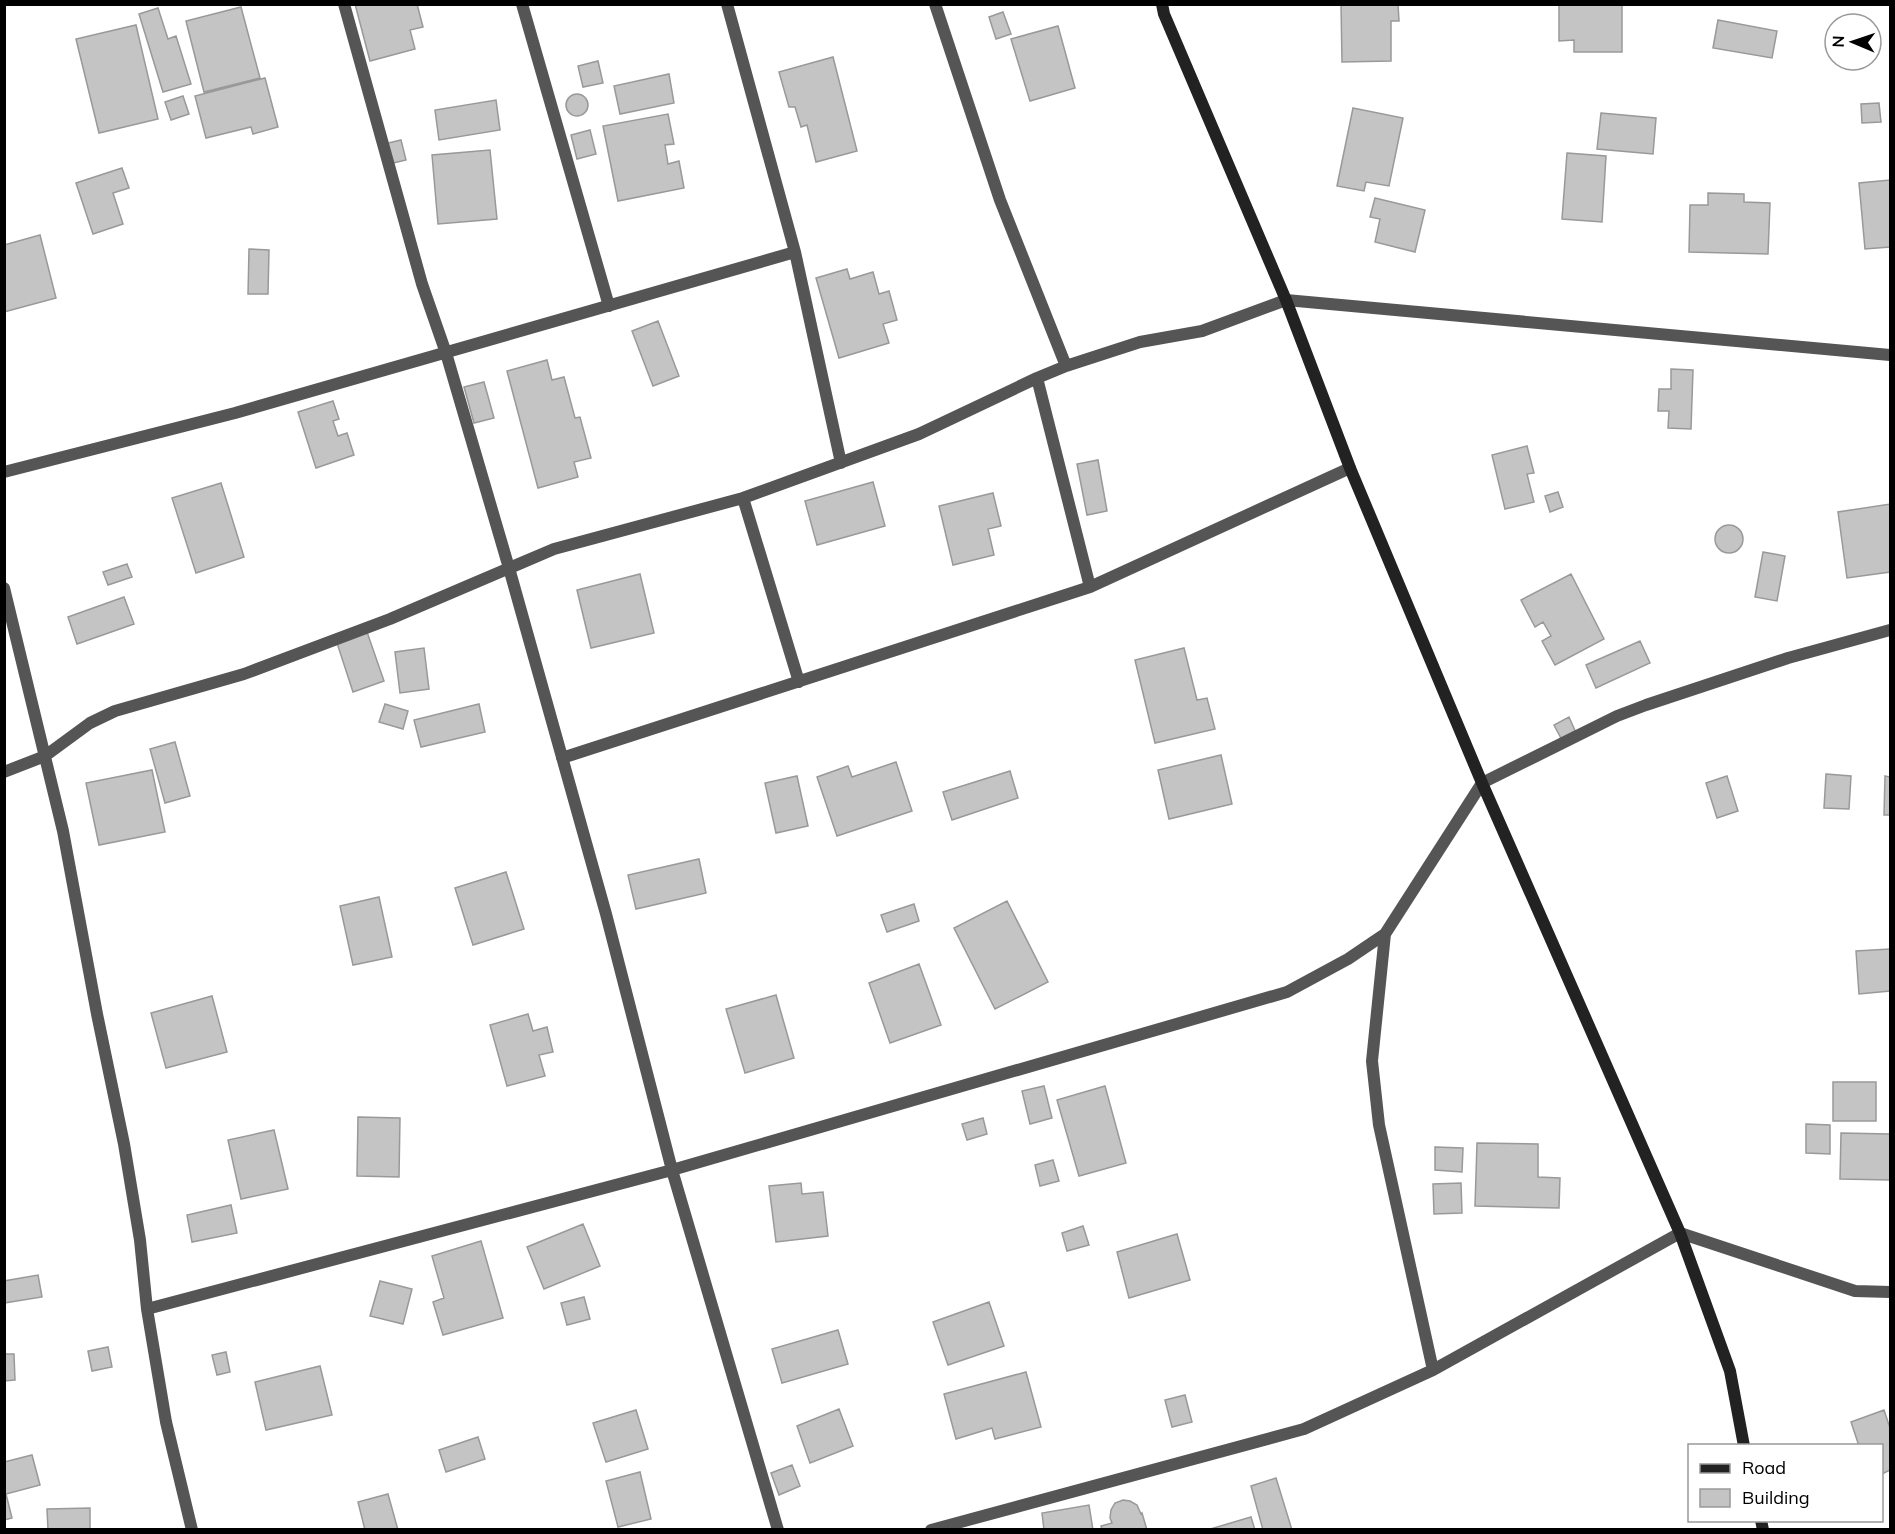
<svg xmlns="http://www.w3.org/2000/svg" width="1895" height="1534" viewBox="0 0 1895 1534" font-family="Mulish,sans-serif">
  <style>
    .building { fill: #c4c4c4; stroke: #999; stroke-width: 1.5 }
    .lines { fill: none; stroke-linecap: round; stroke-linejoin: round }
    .street { stroke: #555; stroke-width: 12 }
    .secondary { stroke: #222; stroke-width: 12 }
  </style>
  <rect width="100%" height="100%" fill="#fff"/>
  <path class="building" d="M355,4h62l6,23 -13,3 5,19 -45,12z
    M1341,4h57l1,17h-8v40l-49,1z
    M1559,4h63v48h-48v-12l-15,1z
    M241,7l19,71 -56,14 -18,-71z
    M158,8l10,31 8,-3 15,48 -28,8 -24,-78z
    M1003,12l8,22 -15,5 -7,-22z
    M1718,20l59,11 -5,27 -59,-10z
    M136,25l22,94 -59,14 -23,-94z
    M1058,26l17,62 -45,13 -19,-62z
    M833,57l24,94 -41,11 -9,-37 -6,2 -6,-20h-6l-10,-35z
    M598,61l5,22 -20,4 -5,-21z
    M669,74l5,29 -54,11 -6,-28z
    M265,78l13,49 -25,7 -2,-7 -45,11 -11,-42z
    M566 105a11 11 0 1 1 22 0a11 11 0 1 1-22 0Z
    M183,96l6,18 -18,6 -6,-18z
    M496,100l4,30 -61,10 -4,-30z
    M1879,103l2,19 -19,1 -1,-19z
    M1353,108l50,10 -14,68 -23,-4 -2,9 -27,-5z
    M1601,113l55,5 -3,36 -56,-5z
    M668,114l6,30 -9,1 3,19 11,-3 5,27 -66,13 -15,-75z
    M590,130l6,24 -19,5 -6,-24z
    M401,140l5,20 -17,4 -5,-20z
    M490,150l7,69 -59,5 -6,-69z
    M1567,153l39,3 -4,66 -40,-3z
    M122,168l7,20 -16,5 10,31 -30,10 -17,-51z
    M1890,180v67l-25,2 -6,-66z
    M1708,193l36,1v8l26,1 -2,51 -79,-2 1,-47h18z
    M1375,198l50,12 -10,42 -40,-10 5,-23 -10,-2z
    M40,235l16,63 -52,14v-67z
    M249,249l20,1 -1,44h-20z
    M847,269l3,10 23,-7 6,22 10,-3 8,29 -14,4 6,19 -50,15 -23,-80z
    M658,321l21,55 -26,10 -21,-55z
    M547,360l5,20 12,-3 11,41 5,-1 11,41 -17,4 4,15 -40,11 -31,-117z
    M1671,369l22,1 -2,59 -23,-1 1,-17h-11l1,-22h12z
    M484,382l10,36 -20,5 -10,-36z
    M333,401l6,18 -6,2 5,15 9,-3 7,22 -38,13 -18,-56z
    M1527,446l7,27 -7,1 7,28 -29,7 -13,-54z
    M1098,460l9,51 -20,4 -10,-51z
    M873,482l12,44 -68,19 -12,-44z
    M221,483l23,74 -48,16 -24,-75z
    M1558,492l5,15 -13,5 -5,-16z
    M993,493l8,33 -13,3 6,26 -41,10 -14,-59z
    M1890,504v68l-43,6 -9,-66z
    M1715 539a14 14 0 1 1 28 0a14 14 0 1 1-28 0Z
    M1763,552l22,4 -8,45 -22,-4z
    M127,564l5,13 -24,8 -5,-13z
    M640,574l14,59 -63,15 -14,-58z
    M1571,574l33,65 -49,26 -13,-24 9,-5 -8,-14 -8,5 -14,-27z
    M124,597l10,27 -57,20 -9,-27z
    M367,632l17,49 -31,11 -16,-49z
    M1640,641l10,22 -54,25 -10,-23z
    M424,648l5,41 -29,4 -5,-41z
    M1184,648l13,52 10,-2 8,31 -60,14 -20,-83z
    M385,704l23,7 -5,18 -24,-7z
    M479,704l6,28 -64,15 -7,-27z
    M1569,717l8,18 -14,7 -9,-17z
    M175,742l15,54 -25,7 -15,-54z
    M1221,755l11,49 -63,15 -11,-49z
    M896,762l16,49 -75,25 -20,-59 31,-11 4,11z
    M152,770l13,62 -66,13 -13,-62z
    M1010,771l8,27 -66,22 -9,-28z
    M1826,774l25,2 -2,33 -25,-1z
    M797,776l11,50 -32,7 -11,-50z
    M1727,776l11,35 -21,7 -11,-35z
    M1885,776l5,1v38h-6z
    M699,859l7,34 -70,16 -8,-34z
    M506,872l18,57 -51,16 -18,-57z
    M379,897l13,60 -39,8 -13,-59z
    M1007,901l41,81 -53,27 -41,-81z
    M914,904l5,17 -32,11 -6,-17z
    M1890,949v42l-31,3 -3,-43z
    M919,964l22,61 -51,18 -21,-60z
    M776,995l18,63 -49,15 -19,-64z
    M212,996l15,56 -61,16 -15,-55z
    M528,1014l5,17 14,-4 6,25 -14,3 6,21 -38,10 -17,-61z
    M1833,1082h43v39h-43z
    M1044,1086l8,32 -22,6 -8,-33z
    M1105,1086l21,77 -47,13 -22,-76z
    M358,1117l42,1 -1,59 -42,-1z
    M983,1118l4,16 -20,6 -5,-16z
    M1806,1124l24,1v29l-24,-1z
    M274,1130l14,59 -47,10 -13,-59z
    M1841,1133l49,1v46l-50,-1z
    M1477,1143l61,1v33l22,1 -1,30 -84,-2z
    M1435,1147l28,1 -1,24 -27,-2z
    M1053,1160l6,21 -19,5 -5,-21z
    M801,1183l1,11 21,-2 5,44 -52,6 -7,-56z
    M1461,1183l1,30 -28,1 -1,-30z
    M231,1205l6,28 -45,9 -5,-27z
    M583,1224l17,42 -56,23 -17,-42z
    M1083,1226l6,19 -22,6 -5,-18z
    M1177,1234l13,46 -61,18 -12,-46z
    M481,1241l22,77 -60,17 -10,-33 11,-4 -12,-42z
    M38,1275l4,22 -38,6v-22z
    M380,1281l32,8 -9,35 -33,-8z
    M584,1297l6,22 -23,6 -6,-22z
    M989,1302l15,44 -56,19 -15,-43z
    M838,1330l10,34 -66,19 -10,-34z
    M108,1347l4,20 -20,4 -4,-20z
    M226,1352l4,20 -13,3 -5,-20z
    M4,1354h10l1,26 -11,1z
    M320,1366l12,49 -66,15 -11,-48z
    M1026,1372l15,55 -46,12 -3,-11 -36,11 -12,-45z
    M1185,1395l7,27 -20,5 -7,-27z
    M839,1409l14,37 -43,17 -13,-37z
    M636,1410l12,39 -42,13 -13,-39z
    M1884,1410l6,18v42l-8,4v-28h-23l-8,-24z
    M478,1437l7,22 -39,13 -7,-22z
    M32,1455l8,30 -34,9 6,24 -8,2v-58z
    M792,1465l8,21 -21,9 -8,-22z
    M640,1472l11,47 -33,8 -12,-46z
    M1276,1478l16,52h-29l-12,-44z
    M388,1494l10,36h-33l-7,-28z
    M1123,1500l7,1 7,4 4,9 1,-1 5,17h-45l-1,-4 11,-3 -2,-5 1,-8 4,-7z
    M1089,1505l4,25h-49l-2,-17z
    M90,1508v22h-42l-1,-21z
    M1251,1517l4,13h-48z"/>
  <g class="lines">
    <path class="street" d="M344,4l78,280 24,69 63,215 97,346 66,256 106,360
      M522,4l87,302
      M727,4l68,248 46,211
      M935,4l65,196 66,166
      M1037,378l53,209
      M4,472l231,-59 560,-161
      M743,498l56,184
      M4,588l59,243 34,183 27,130 16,96 7,69 19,113 26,108
      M562,758l528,-171 260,-119
      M4,772l41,-16 45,-33 25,-12 129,-37 146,-55 164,-70 189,-51 176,-64 118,-56 29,-12 74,-24 62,-11 84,-31 604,55
      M1385,934l-13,127 7,64 54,245
      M147,1309l525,-139 615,-178 61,-33 37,-25 97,-151 135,-67 29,-11 142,-47 102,-28
      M931,1530l373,-101 129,-59 247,-137 175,58 35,1"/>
    <path class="secondary" d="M1162,4l2,10 122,286 64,168 132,315 198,450 50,138 14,75
      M1761,1520l2,10"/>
  </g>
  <rect width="1895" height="1534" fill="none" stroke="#000000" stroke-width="12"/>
  <rect x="1688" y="1444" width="195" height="78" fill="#ffffff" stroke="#999999" stroke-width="1.5"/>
  <rect x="1700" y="1464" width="30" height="9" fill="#222222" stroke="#999999" stroke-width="1.5"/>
  <text x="1742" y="1474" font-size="18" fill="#000000">Road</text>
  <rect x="1700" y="1489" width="30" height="18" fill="#c4c4c4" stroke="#999999" stroke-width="1.5"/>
  <text x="1742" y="1504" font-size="18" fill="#000000">Building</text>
  <g transform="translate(1853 42) rotate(272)"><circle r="28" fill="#ffffff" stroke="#999999" stroke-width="1.5"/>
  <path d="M0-4.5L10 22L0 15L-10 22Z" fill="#000000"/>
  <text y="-9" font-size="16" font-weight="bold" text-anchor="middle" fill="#000000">N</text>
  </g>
</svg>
